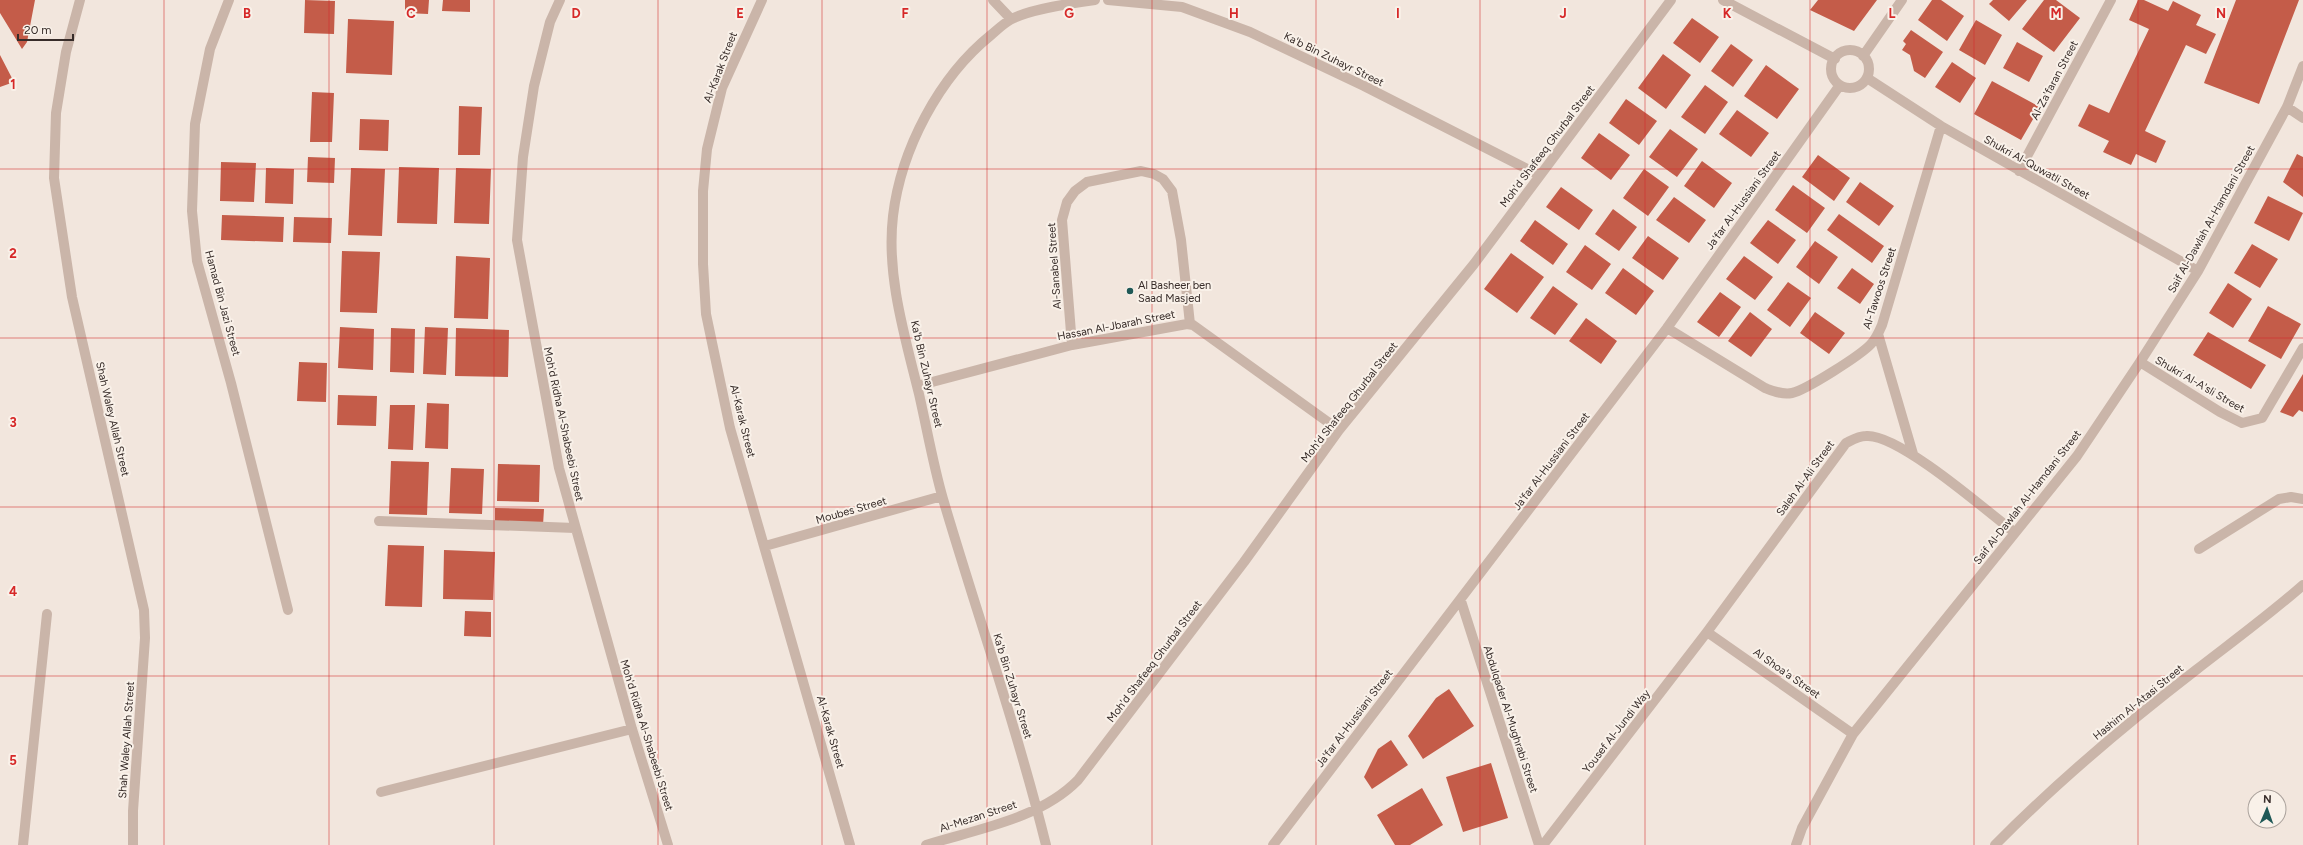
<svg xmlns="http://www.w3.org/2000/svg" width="2303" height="845" viewBox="0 0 2303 845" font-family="Figtree,sans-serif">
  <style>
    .building { fill: #c45c49 }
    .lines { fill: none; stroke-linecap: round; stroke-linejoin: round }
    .minor { stroke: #cab5a9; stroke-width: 10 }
    .grid { fill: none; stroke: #d62828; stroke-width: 1; stroke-opacity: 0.55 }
    .poi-dot { fill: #1f5856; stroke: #f9f1e9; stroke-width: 1.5 }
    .labels { text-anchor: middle; stroke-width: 4; stroke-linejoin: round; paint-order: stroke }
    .street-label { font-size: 11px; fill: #372c29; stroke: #f9f1e9 }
    .poi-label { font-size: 11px; fill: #372c29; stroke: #f9f1e9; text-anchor: start }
    .grid-label { font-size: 13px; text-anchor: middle; font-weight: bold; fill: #d62828; stroke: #f9f1e9; stroke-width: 4; stroke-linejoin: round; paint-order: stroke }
  </style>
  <rect width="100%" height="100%" fill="#f2e6dd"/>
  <path class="building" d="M0,0h35l-8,42 -5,7 -22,-36z
    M305,0l30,1 -1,33 -30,-1z
    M405,0h24l-1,14 -23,-1z
    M443,0h27v12l-28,-1z
    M1818,0h59l-23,31 -44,-21z
    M1932,0h9l23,16 -17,25 -29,-21z
    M1993,0h34l-18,21 -20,-17z
    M2044,0h12l24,18 -26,34 -32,-23z
    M2138,0h6l24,11 5,-10 28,14 -5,10 20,9 -10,20 -20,-9 -41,86 21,10 -10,22 -20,-9 -5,11 -28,-13 6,-11 -31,-15 11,-22 20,9 40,-84 -20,-9z
    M2236,0h63l-40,104 -55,-21z
    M1692,18l27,19 -19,26 -27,-20z
    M348,19l46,2 -2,54 -46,-2z
    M1976,20l26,15 -17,30 -26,-15z
    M1911,30l32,22 -18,26 -11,-7 -4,-16 -8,-5 4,-6 -3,-3z
    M2017,42l26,14 -14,26 -26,-14z
    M1731,44l22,16 -20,27 -22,-16z
    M1663,54l28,21 -25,34 -28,-21z
    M0,55l14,27 -14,5z
    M1952,62l24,16 -16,25 -25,-16z
    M1766,65l33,24 -22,30 -33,-23z
    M1992,81l48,26 -19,33 -47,-26z
    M1705,85l23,17 -23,32 -24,-17z
    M312,92l22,1 -2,49h-22z
    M1626,99l31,22 -18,24 -30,-22z
    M459,106l23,1 -2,48h-22z
    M1737,110l32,23 -18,24 -32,-23z
    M360,119l29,1 -1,31 -29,-1z
    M1670,129l28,20 -21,28 -28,-20z
    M1599,133l31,22 -19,25 -30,-22z
    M2297,154l6,3v40l-20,-15z
    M1818,155l32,23 -16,23 -32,-24z
    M308,157l27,1 -1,25 -27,-1z
    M1702,161l30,22 -18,25 -30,-22z
    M221,162l35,1 -2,39 -34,-1z
    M399,167l40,1 -2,56 -40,-1z
    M266,168l28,1 -1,35 -28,-1z
    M351,168l34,1 -3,67 -34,-1z
    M456,168l35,1 -2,55 -35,-1z
    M1644,169l25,18 -21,29 -25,-18z
    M1860,182l34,24 -15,20 -33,-24z
    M1793,185l32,23 -18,25 -32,-23z
    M1561,187l32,23 -14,20 -33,-23z
    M2268,196l35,17 -14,28 -35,-18z
    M1674,197l32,23 -17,23 -33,-23z
    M1613,209l24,18 -18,24 -24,-17z
    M1839,214l45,32 -12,17 -45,-33z
    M222,215l62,2 -1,25 -62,-2z
    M294,217l38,1 -1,25 -38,-1z
    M1535,220l33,24 -15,21 -33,-24z
    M1768,220l28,20 -18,24 -28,-21z
    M1648,236l31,22 -16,22 -31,-22z
    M1815,241l23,16 -19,27 -23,-17z
    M2252,244l26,15 -18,29 -26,-15z
    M1585,245l26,19 -19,26 -26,-18z
    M342,251l38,1 -3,61 -37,-1z
    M1511,253l33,24 -27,36 -33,-24z
    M456,256l34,2 -2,61 -34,-1z
    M1744,256l29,21 -18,23 -29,-21z
    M1623,268l31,23 -18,24 -31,-22z
    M1852,268l22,16 -14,20 -23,-16z
    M1788,282l23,16 -21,29 -23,-17z
    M2228,283l24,16 -19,29 -24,-15z
    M1553,286l25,18 -23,31 -25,-17z
    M1720,292l21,15 -22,30 -22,-15z
    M2268,306l33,18 -20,35 -33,-18z
    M1750,312l22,17 -21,28 -23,-16z
    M1815,312l30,21 -16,21 -29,-21z
    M1586,318l31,23 -16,23 -32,-23z
    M340,327l34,2 -1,41 -35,-2z
    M425,327l23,1 -2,47 -23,-1z
    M391,328l24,1 -1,44 -24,-1z
    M456,328l53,2 -1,47 -53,-1z
    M2208,332l58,33 -15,24 -58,-34z
    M299,362l28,1 -1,39 -29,-1z
    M2303,374v38l-4,-2 -6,7 -13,-5z
    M338,395l39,1 -1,30 -39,-1z
    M427,403l22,1 -1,45 -23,-1z
    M390,405h25l-2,45 -25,-1z
    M391,461l38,1 -2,53 -38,-1z
    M498,464l42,1 -1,37 -42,-1z
    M451,468l33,1 -2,45 -33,-1z
    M495,508l49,1 -1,16 -48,-2z
    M388,545l36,1 -2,61 -37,-1z
    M444,550l51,2 -2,48 -50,-1z
    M465,611l26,1v25l-27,-1z
    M1449,689l25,37 -51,33 -15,-23 28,-38z
    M1391,740l17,25 -36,24 -8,-12 14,-28z
    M1491,763l17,55 -45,14 -17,-55z
    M1422,788l21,37 -33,20h-15l-18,-30z"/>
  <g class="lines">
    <path class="minor" d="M80,0l-14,52 -10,61 -2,65 18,119 72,313 1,28 -12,173v34
      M229,0l-19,49 -15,75 -3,87 5,50 34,122 57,227
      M560,0l-10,22 -16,64 -11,71 -6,83 42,228 73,261 36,116
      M762,0l-40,88 -15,61 -4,42v73l3,50 24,114 120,417
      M993,0l18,19
      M1108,0l74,7 68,25 114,54 175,89
      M1723,0l112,59
      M1831 69a19 19 0 1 1 38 0a19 19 0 1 1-38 0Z
      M1863,56l39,-56
      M1867,78l74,48 257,145
      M2287,107l16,11
      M2019,171l92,-171
      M1667,328l98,60c8,3 17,7 27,5 14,-3 69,-38 79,-49 5,-5 8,-12 11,-19l59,-199
      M1878,334l35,120
      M1072,345l-10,-125 5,-18 8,-11 12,-9 54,-11 13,3 9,5 9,12 9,49 9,84
      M2140,362l80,50 22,11 20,-5 41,-70
      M917,386l155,-41 115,-21 6,1 146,105
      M379,521l196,7
      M765,546l177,-50
      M2199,549l80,-50 12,-2 12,2
      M1461,601l78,244
      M1707,632l146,102
      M381,792l251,-63
      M23,845l24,-231
      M926,845c51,-16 114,-26 152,-65l166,-218 95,-132 135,-166 197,-264
      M1046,845c-29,-117 -69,-231 -103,-346 -10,-35 -16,-70 -24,-105 -14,-57 -33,-119 -26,-178 8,-67 46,-139 98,-181 6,-5 12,-11 19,-15 19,-11 63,-17 85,-20
      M1273,845l394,-517 173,-243
      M1543,845l164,-213 139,-189c6,-3 12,-7 20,-7 32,-3 121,75 149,97
      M1796,845l6,-17 51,-94 224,-278 63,-94 58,-91 89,-164 16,-41
      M1995,845c62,-63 131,-121 201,-175 36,-28 73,-55 107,-85"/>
  </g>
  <path class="grid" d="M164,0v845M329,0v845M494,0v845M658,0v845M822,0v845M987,0v845M1152,0v845M1316,0v845M1480,0v845M1645,0v845M1810,0v845M1974,0v845M2138,0v845M0,169h2303M0,338h2303M0,507h2303M0,676h2303"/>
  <circle class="poi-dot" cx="1130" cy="291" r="4"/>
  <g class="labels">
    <g class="street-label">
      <text transform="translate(1334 59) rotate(26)" y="4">Ka'b Bin Zuhayr Street</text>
      <text transform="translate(720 67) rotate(-69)" y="4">Al-Karak Street</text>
      <text transform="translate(2054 80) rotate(-62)" y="4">Al-Za'faran Street</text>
      <text transform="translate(1547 146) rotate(-53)" y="4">Moh'd Shafeeq Ghurbal Street</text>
      <text transform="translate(2037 167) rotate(29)" y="4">Shukri Al-Quwatli Street</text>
      <text transform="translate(1743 200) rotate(-54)" y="4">Ja'far Al-Hussiani Street</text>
      <text transform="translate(2211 219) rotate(-61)" y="4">Saif Al-Dawlah Al-Hamdani Street</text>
      <text transform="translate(1054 266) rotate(-94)" y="4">Al-Sanabel Street</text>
      <text transform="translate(1879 288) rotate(-72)" y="4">Al-Tawoos Street</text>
      <text transform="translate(223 303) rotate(75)" y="4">Hamad Bin Jazi Street</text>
      <text transform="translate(1116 325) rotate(-11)" y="4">Hassan Al-Jbarah Street</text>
      <text transform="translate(927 374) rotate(77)" y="4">Ka'b Bin Zuhayr Street</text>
      <text transform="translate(2200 384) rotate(30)" y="4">Shukri Al-A'sli Street</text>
      <text transform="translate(1349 402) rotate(-52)" y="4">Moh'd Shafeeq Ghurbal Street</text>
      <text transform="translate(113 419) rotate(77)" y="4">Shah Waley Allah Street</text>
      <text transform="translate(743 421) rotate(76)" y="4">Al-Karak Street</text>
      <text transform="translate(564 424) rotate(78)" y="4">Moh'd Ridha Al-Shabeebi Street</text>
      <text transform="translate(1551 461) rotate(-53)" y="4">Ja'far Al-Hussiani Street</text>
      <text transform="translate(1805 478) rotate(-54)" y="4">Saleh Al-Ali Street</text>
      <text transform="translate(2027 497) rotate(-52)" y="4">Saif Al-Dawlah Al-Hamdani Street</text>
      <text transform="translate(851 510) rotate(-16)" y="4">Moubes Street</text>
      <text transform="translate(1154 661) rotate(-53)" y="4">Moh'd Shafeeq Ghurbal Street</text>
      <text transform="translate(1787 673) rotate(35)" y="4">Al Shoa'a Street</text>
      <text transform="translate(1013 686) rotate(73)" y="4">Ka'b Bin Zuhayr Street</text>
      <text transform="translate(2138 702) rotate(-39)" y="4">Hashim Al-Atasi Street</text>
      <text transform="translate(1354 718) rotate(-53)" y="4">Ja'far Al-Hussiani Street</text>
      <text transform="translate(1511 719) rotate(72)" y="4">Abdulqader Al-Mughrabi Street</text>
      <text transform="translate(1616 731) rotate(-52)" y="4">Yousef Al-Jundi Way</text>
      <text transform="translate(831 732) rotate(74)" y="4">Al-Karak Street</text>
      <text transform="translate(647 735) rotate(73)" y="4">Moh'd Ridha Al-Shabeebi Street</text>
      <text transform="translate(126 740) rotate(-86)" y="4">Shah Waley Allah Street</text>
      <text transform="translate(978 816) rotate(-18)" y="4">Al-Mezan Street</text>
    </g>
    <g class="poi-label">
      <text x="1138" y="289">Al Basheer ben<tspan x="1138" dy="13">Saad Masjed</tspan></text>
    </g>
  </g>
  <g class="grid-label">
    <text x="247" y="18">B</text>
    <text x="411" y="18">C</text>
    <text x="576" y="18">D</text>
    <text x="740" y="18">E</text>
    <text x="905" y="18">F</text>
    <text x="1069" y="18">G</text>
    <text x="1234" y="18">H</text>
    <text x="1398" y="18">I</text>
    <text x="1563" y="18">J</text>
    <text x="1727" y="18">K</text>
    <text x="1892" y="18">L</text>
    <text x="2056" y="18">M</text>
    <text x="2221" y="18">N</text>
    <text x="13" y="89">1</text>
    <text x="13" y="258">2</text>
    <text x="13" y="427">3</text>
    <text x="13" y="596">4</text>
    <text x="13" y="765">5</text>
  </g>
  <g transform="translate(2267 809) rotate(2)"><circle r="19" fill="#f9f1e9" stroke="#aba29c"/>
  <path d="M0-3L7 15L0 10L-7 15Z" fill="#1f5856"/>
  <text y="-6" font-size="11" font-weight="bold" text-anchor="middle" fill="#372c29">N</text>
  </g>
  <path d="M18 34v6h55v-6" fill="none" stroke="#372c29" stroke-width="2"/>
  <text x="24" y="34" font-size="12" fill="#372c29" stroke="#f9f1e9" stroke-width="3" paint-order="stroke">20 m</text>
</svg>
